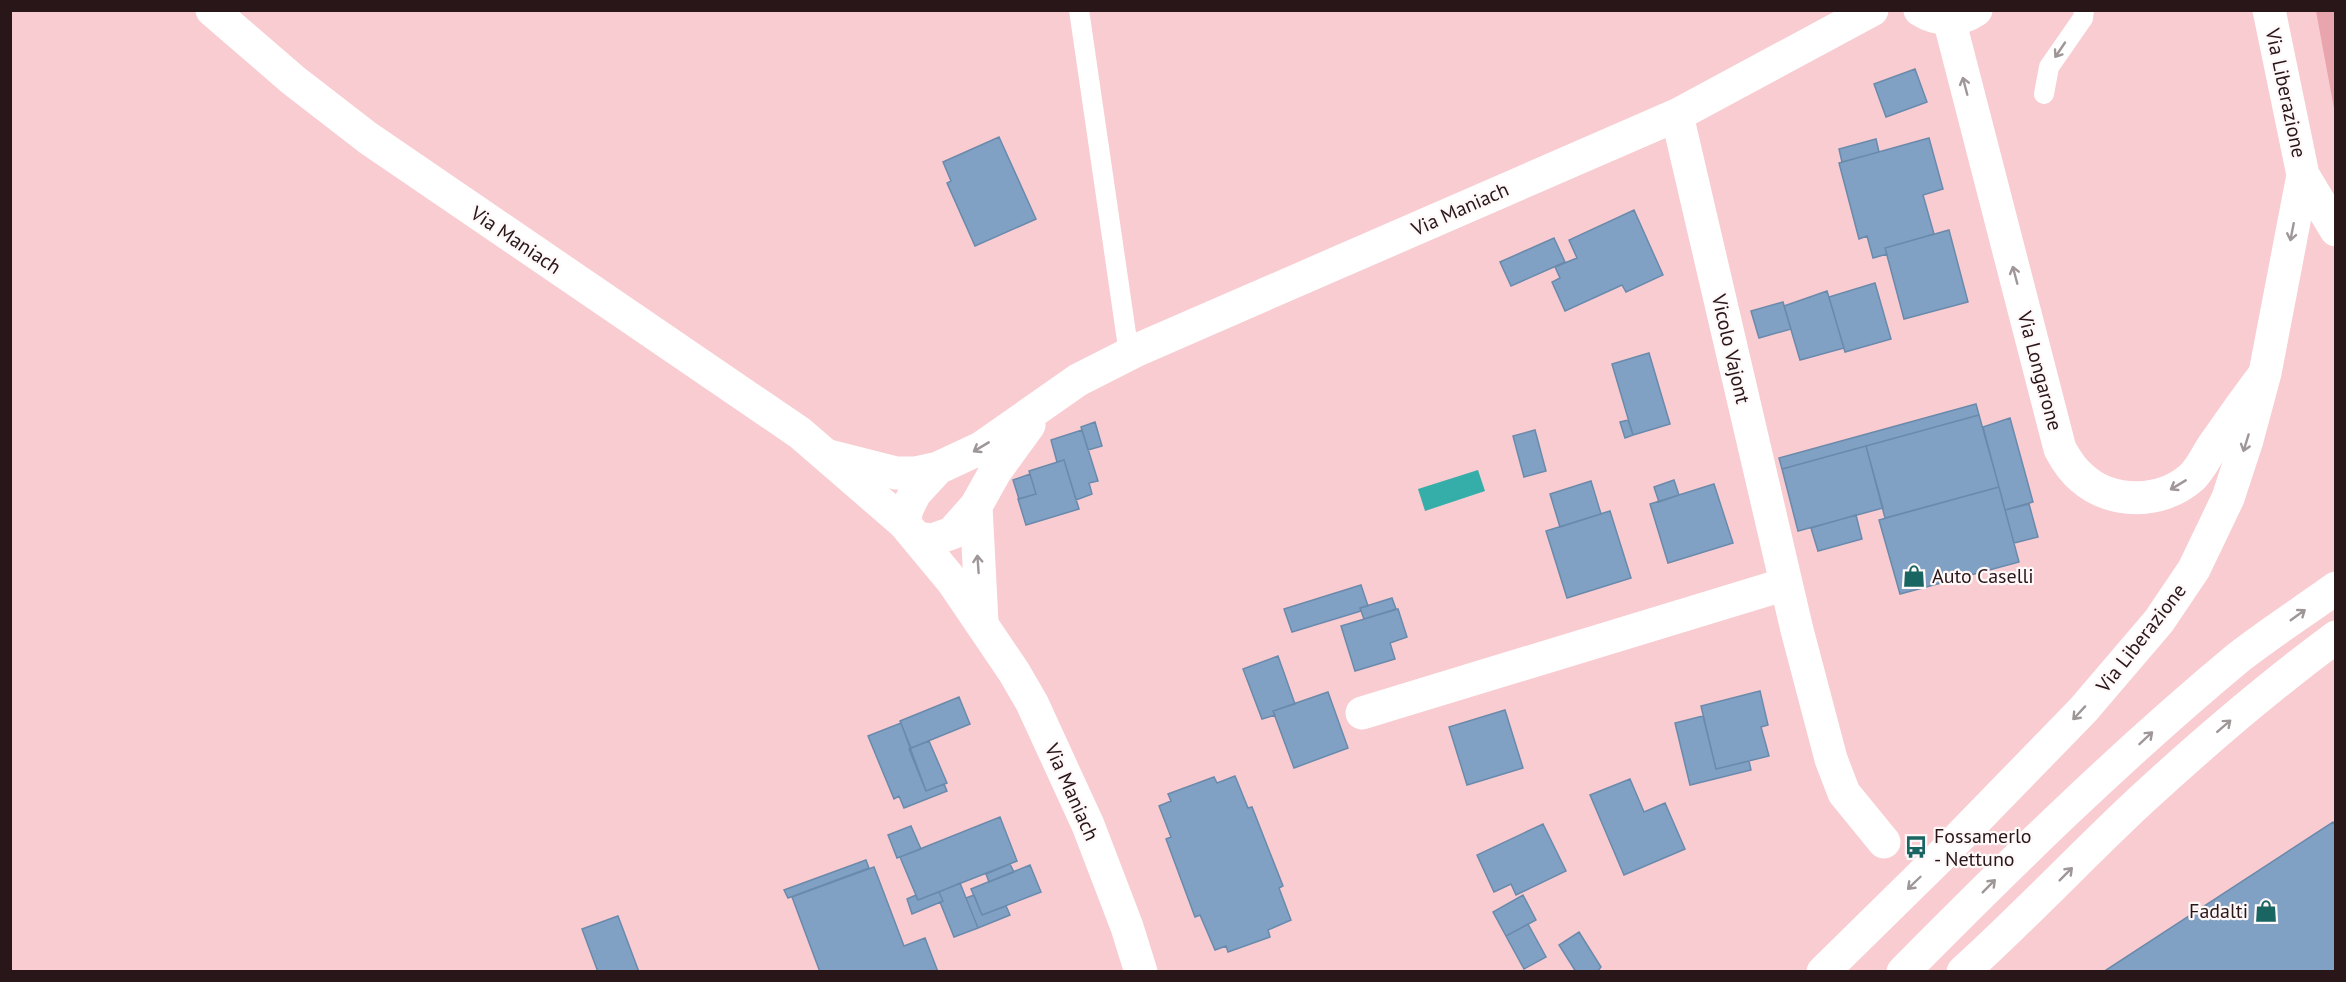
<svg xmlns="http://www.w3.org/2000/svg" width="2346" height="982" viewBox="0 0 2346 982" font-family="'PT Sans',sans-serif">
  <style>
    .green { fill: #e9a5ae }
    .water { fill: #35aea9 }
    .building { fill: #80a1c4; stroke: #6a8aac; stroke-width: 1.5 }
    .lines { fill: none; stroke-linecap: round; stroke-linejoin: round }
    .service { stroke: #fff; stroke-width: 20 }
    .minor { stroke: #fff; stroke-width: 33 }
    .secondary { stroke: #fff; stroke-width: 33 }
    .primary { stroke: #fff; stroke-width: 33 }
    .oneway { stroke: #9f9698 }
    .labels { text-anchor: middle; stroke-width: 4.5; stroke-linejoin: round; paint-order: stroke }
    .street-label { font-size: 20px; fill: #291619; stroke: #fef8f8 }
    .poi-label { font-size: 20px; fill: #291619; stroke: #fef8f8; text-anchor: start }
  </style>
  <rect width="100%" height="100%" fill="#f8ccd0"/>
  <path class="green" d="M2316,11h19v103z"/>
  <path class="water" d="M1478,470l7,21 -60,20 -7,-22z"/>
  <path class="building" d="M1915,69l12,33 -41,15 -12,-33z
    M999,137l37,82 -61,27 -28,-63 4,-2 -8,-19z
    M1929,138l14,51 -20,6 11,39 -49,14 2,6 -14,4 -6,-22 -8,3 -20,-76z
    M1876,139l3,13 -37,10 -3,-13z
    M1634,210l29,65 -37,17 -4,-7 -57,26 -13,-29 8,-4 -5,-11 22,-9 -8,-18z
    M1949,230l19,72 -64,17 -19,-71z
    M1554,238l11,24 -54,24 -11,-24z
    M1875,283l16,56 -46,13 -16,-55z
    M1827,291l17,57 -44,12 -16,-54z
    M1783,302l8,27 -32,9 -8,-27z
    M1649,353l21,71 -37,11 -21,-71z
    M1976,404l3,11 -197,54 -3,-11z
    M1979,415l20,72 -114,31 -19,-72z
    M2010,418l23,84 -28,8 -22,-83z
    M1628,420l5,15 -8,3 -5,-16z
    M1095,422l7,24 -14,4 -7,-23z
    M1082,430l16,51 -9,2 3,11 -16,6 -12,-40 -7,2 -6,-22z
    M1535,430l11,41 -22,6 -11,-41z
    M1866,446l17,62 -85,23 -16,-62z
    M1064,460l15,49 -53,16 -8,-26 18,-5 -7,-23z
    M1030,474l6,20 -17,5 -6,-19z
    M1674,480l5,15 -20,7 -5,-15z
    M1591,481l10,33 -41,13 -10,-33z
    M1714,484l19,59 -65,20 -18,-59z
    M1999,487l20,75 -119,32 -21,-74z
    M2029,504l9,33 -24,6 -9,-33z
    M1610,511l21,67 -64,20 -21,-67z
    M1856,515l6,24 -44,12 -7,-23z
    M1361,585l7,21 -8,2 1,3 -69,21 -8,-23z
    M1392,598l4,11 -32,10 -4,-11z
    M1398,609l9,28 -17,6 5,16 -40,12 -14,-45z
    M1278,656l17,48 -22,7 2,4 -13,4 -19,-50z
    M1760,691l8,34 -7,2 8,29 -53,13 -15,-63z
    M1328,692l20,56 -54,20 -21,-57z
    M959,697l11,27 -59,24 -11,-27z
    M1505,710l18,58 -56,17 -18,-58z
    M1703,716l13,53 33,-8 2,9 -61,15 -15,-62z
    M901,723l25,68 18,-7 3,7 -43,17 -5,-12 -5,3 -26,-63z
    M929,741l18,42 -21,8 -17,-42z
    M1235,776l13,32 4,-1 31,79 -4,2 12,32 -23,10 2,7 -42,15 -2,-6 -11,4 -15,-35 -5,2 -29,-78 5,-2 -12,-31 12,-5 -3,-7 46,-17 3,6z
    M1630,779l14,33 21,-9 20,46 -61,26 -34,-80z
    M1000,817l17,44 -99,39 -18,-43z
    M2333,822l3,4v146h-233z
    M1543,824l23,47 -50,24 -5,-11 -17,8 -17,-37z
    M911,826l10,23 -24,9 -9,-23z
    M866,860l3,8 -81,30 -4,-8z
    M1010,864l4,8 -25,10 -3,-8z
    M1030,865l11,27 -59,23 -11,-26z
    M874,867l30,79 21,-8 13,34h-118l-28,-75z
    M960,883l18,45 -24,9 -14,-35 3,-1 -4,-9z
    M939,892l4,9 -31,13 -5,-15 9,-4 2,5z
    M974,895l8,20 24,-9 4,9 -32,13 -12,-30z
    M1523,895l13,25 -30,16 -13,-24z
    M618,916l21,56h-41l-16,-43z
    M1528,924l18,33 -22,12 -18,-33z
    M1579,932l22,35 -4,5h-21l-17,-27z"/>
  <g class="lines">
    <path class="service" d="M1079,10l50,344
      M2044,94l5,-27 34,-49 1,-8"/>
    <path class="minor" d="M1920,10c17,11 39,12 56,0
      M1949,19l111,430c6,11 12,21 22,29 30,27 80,26 110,-1 10,-10 15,-23 23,-34 16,-23 32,-46 49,-68
      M1677,115l120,515 34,129 13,34 40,49
      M829,456l67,17h19l23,-5
      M976,506l6,116
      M904,523l3,-14 8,-16 23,-25 43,-20 97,-68 59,-30 540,-235 195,-105
      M917,538l15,2 20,-7 24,-27 19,-34 34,-47
      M1362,713l424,-129
      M1963,972c61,-55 117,-115 177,-171 63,-58 127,-113 196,-164"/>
    <path class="secondary" d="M212,10l81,70 75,58 432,295 104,90 49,59 61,90 18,31 56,122 39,102 14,45"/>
    <path class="primary" d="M2269,10l34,165 33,55
      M1823,972l116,-114 144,-148 76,-89 35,-52 34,-71 19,-58 18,-67 38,-198
      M1903,972c108,-109 218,-217 336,-315 31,-24 65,-46 97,-69"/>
  </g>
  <defs><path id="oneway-shaft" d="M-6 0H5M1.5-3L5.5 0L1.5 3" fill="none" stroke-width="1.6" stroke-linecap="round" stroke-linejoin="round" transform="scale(1.5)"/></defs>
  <g class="oneway">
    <use href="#oneway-shaft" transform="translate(2060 50) rotate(124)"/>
    <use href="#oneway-shaft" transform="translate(1965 86) rotate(-105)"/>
    <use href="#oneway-shaft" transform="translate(2292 232) rotate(101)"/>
    <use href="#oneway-shaft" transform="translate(2015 275) rotate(-105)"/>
    <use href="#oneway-shaft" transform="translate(2246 443) rotate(107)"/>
    <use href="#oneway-shaft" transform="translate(981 447) rotate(149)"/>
    <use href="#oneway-shaft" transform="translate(2178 485) rotate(149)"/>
    <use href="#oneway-shaft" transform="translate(978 564) rotate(-94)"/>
    <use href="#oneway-shaft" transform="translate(2298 615) rotate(-36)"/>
    <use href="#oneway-shaft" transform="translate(2079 713) rotate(133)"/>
    <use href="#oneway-shaft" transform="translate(2224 726) rotate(-41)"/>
    <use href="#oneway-shaft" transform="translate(2146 738) rotate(-43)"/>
    <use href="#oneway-shaft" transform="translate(2066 874) rotate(-45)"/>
    <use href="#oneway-shaft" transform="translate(1914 883) rotate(136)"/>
    <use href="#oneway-shaft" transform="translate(1989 886) rotate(-45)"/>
  </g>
  <defs>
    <g id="shop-bare" transform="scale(1.8)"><path d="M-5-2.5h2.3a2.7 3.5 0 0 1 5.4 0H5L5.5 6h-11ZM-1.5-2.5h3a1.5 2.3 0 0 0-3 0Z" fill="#186562" stroke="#fef8f8" stroke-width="2.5" paint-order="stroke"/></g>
    <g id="bus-bare" transform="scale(1.8)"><path d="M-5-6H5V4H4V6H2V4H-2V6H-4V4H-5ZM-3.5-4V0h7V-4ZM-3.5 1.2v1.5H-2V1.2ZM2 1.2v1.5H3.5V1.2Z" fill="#186562" stroke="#fef8f8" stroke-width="2.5" paint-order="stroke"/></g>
  </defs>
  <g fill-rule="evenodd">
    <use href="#shop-bare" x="1914" y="576"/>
    <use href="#bus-bare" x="1916" y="847"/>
    <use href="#shop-bare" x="2266" y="911"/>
  </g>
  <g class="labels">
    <g class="street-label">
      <text transform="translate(2286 93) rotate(78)" y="7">Via Liberazione</text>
      <text transform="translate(1460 209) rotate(-24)" y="7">Via Maniach</text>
      <text transform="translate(516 240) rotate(34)" y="7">Via Maniach</text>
      <text transform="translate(1731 349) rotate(77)" y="7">Vicolo Vajont</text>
      <text transform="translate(2040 371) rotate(75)" y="7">Via Longarone</text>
      <text transform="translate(2141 638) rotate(-52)" y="7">Via Liberazione</text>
      <text transform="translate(1072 792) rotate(66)" y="7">Via Maniach</text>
    </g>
    <g class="poi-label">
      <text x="1932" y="583">Auto Caselli</text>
      <text x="1934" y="843">Fossamerlo<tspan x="1934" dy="23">- Nettuno</tspan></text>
      <text x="2248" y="918" text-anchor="end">Fadalti</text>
    </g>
  </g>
  <rect width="2346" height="982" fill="none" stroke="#291619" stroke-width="24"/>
</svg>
